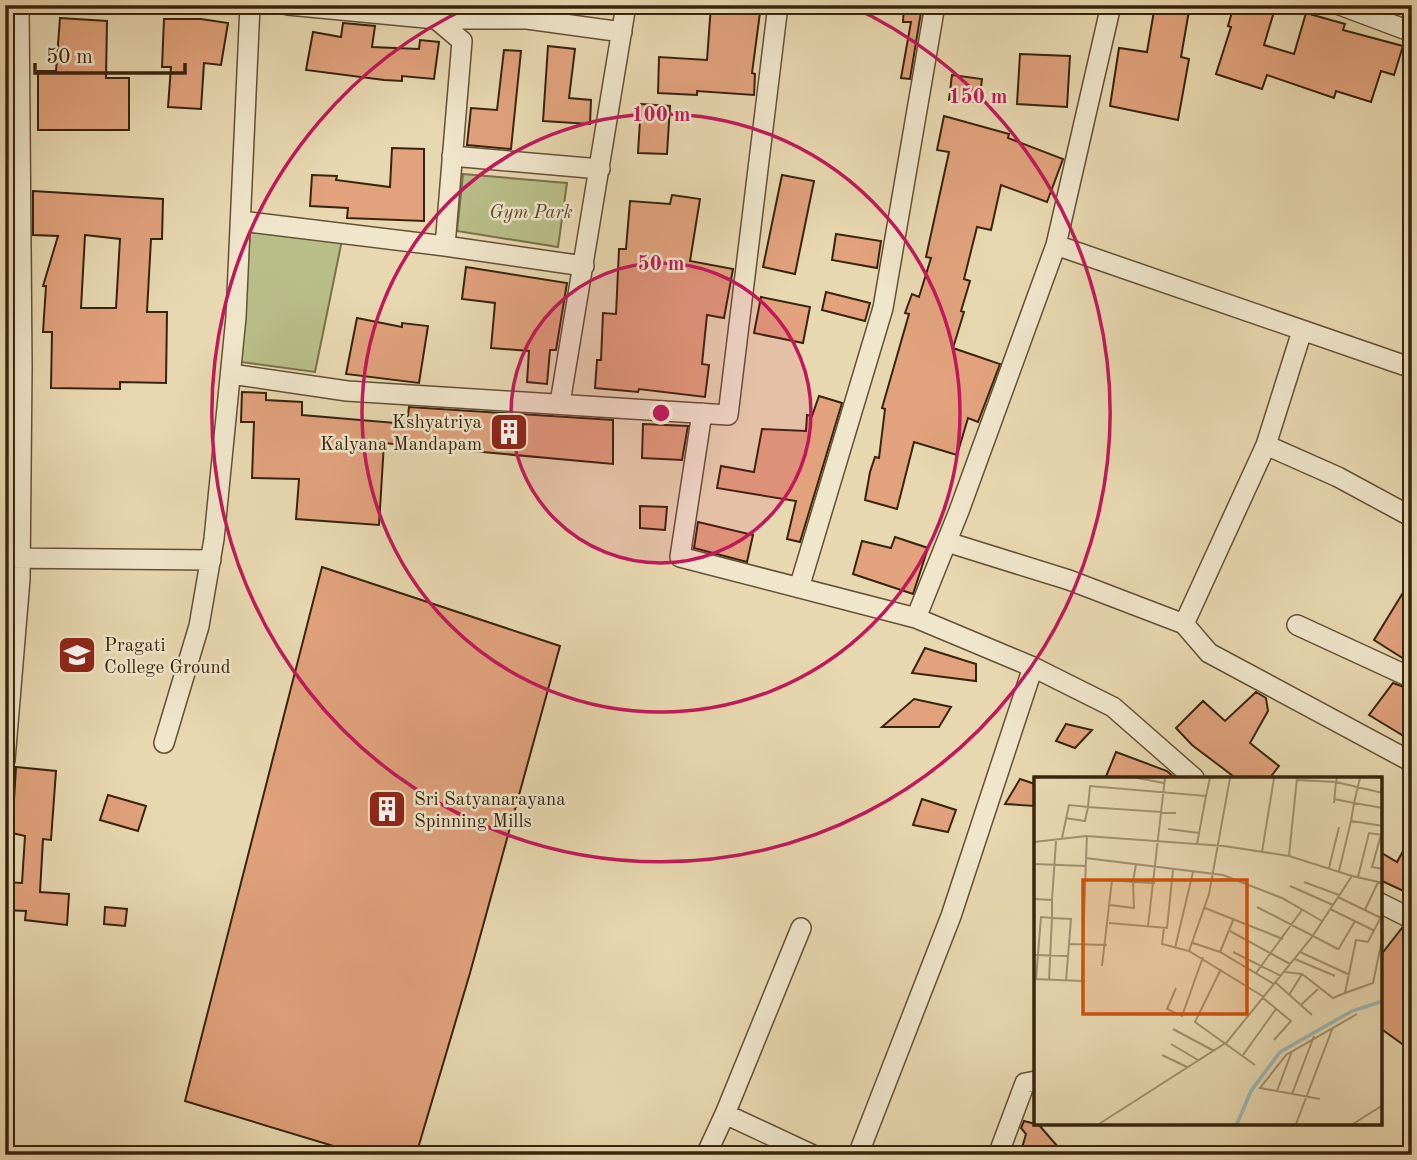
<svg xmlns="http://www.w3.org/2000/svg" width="1417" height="1160" viewBox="0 0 1417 1160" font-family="'Old Standard TT',serif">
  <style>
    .green { fill: #b9be89; stroke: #78704b; stroke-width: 2 }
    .building { fill: #e1a27d; stroke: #38230d; stroke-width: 2; fill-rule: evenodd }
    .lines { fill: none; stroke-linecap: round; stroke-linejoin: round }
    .minor-casing { stroke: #645036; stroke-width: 22 }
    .minor { stroke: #f0e6cc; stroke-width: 19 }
    .ring { fill: none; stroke: #c2185b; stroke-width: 3.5 }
    .labels { text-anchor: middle; stroke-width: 5; stroke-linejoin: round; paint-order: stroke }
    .park-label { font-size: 19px; font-style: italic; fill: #584a2c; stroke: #f0e6cc }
    .poi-label { font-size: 19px; fill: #38230d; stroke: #f0e6cc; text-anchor: start }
    .inset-river { fill: none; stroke: #9bb8b6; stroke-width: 3.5 }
    .inset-road { fill: none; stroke: #a2906f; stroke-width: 2 }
    .view { fill: #ce510c; fill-opacity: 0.15; stroke: #ce510c; stroke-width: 3.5 }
    .inset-edge { fill: none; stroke: #38230d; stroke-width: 3.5 }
    .centre { fill: #c2185b; stroke: #f0e6cc; stroke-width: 3.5 }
    .ring-label { font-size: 21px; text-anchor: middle; font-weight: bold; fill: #c2185b; stroke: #f0e6cc; stroke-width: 5; stroke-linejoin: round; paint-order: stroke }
  </style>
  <rect width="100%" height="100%" fill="#e8d8b1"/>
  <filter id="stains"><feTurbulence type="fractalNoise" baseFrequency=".00286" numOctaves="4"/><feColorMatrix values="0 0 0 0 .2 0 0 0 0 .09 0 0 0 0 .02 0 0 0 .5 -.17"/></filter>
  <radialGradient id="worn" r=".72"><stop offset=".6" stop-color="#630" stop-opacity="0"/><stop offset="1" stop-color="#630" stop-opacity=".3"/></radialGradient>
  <path class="green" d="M463,174l104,9 -9,64 -101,-16z
    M250,232l92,8 -27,132 -74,-10z"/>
  <path class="building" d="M711,5h50l-9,68 3,1 -1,21 -57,-4v4l-39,-2 1,-36 48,3z
    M904,5l18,1 -12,73 -9,-1 10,-56h-8z
    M1155,5h35l-9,52 8,2 -11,61 -68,-14 9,-58 28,4z
    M1234,5h42l-12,40 30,9 12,-41 39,11 -2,6 60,16 -9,29 -13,-4 -10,31 -35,-11 -2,7 -67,-23 -5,14 -46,-15 15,-47 -3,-1z
    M60,18l47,3 -1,57h23v52h-91v-59h18z
    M164,19h37l27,4 -7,42 -17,-2 -3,46 -33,-2 3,-40h-9z
    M343,23l32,3 -3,21 47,2 1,-9 19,2 -5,37 -32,-3v5l-18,-1 -78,-10 7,-38 28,5z
    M548,46l27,3 -6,49 22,2 -1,24 -47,-3z
    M504,50l17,1 -10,98 -44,-4 4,-37 26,2z
    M1020,54l50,2 -3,51 -50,-3z
    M952,75l30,4 -3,23 -30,-2z
    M641,104l29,2 -3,48 -29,-1z
    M944,116l65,18 -1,4 55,21 -16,43 -46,-17 -10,45 -14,-3 -13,52 6,2 -9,30 3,1 -11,36 47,16 -22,58 -10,-4 -11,37 -43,-13 -17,67 -32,-9 5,-28 5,-15 4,1 6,-49 -3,-1 27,-94 -4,-1 7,-19 7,3 12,-39 -5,-1 23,-105 -12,-2z
    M392,148l32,1v72l-77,-3 1,-10 -38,-2 2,-31 25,1 -1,4 54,7z
    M782,175l32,6 -19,93 -32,-7z
    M33,191l130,8 -1,40h-11l-4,73h20l-1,71 -46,-1v7l-69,-1 1,-56h-9l3,-46h-3l15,-50 -25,-1zM85,235l35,4 -4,69h-35z
    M672,195l28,4 -10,62 43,8 -9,49 -17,-3 -5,49 7,1 -4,32 -66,-8 -1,3 -43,-4 2,-28h4l2,-47 13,1 3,-65h7l4,-48 40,3z
    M836,234l45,7 -4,27 -45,-8z
    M466,267l101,16 -11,67h-6l-3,34 -20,-2 2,-31 -38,-3 4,-45 -33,-4z
    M826,292l44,11 -5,18 -43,-11z
    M761,297l49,10 -7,36 -49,-10z
    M357,318l45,9v-4l26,3 -9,57 -73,-9z
    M242,392l24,1v7l36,2v13l105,9 2,-17 204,13v44l-229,-21 -5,82 -83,-6 3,-40 -47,-1 2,-56h-13z
    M819,396l23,7 -42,139 -13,-3 9,-38 -79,-13 4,-22 33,6 8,-43 44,2 1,-16 5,1z
    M643,424l45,2 -6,34 -40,-2z
    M640,506l27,1 -2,23 -25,-2z
    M698,522l55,13 -6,27 -53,-14z
    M895,537l33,11 -15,46 -60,-20 9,-33 29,7z
    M322,567l238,79 -90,327 -54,182h-53l-178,-54z
    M1412,578v86l-38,-24z
    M925,648l51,16v17l-64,-8z
    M1393,683l19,7v32l-10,13 -33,-20z
    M1256,692l10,6 2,13 -18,32 29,23 -10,13h-32l-45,-34 -16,-17 27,-27 22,20z
    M914,699l37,8 -12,20h-57z
    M1066,724l26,6 -17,18 -19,-7z
    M1116,752l51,19 9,8h-71z
    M16,767l40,4 -5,69 -8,-1 -3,53 29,2 -2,31 -42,-5 1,-9 -21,-1v-28l17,1 3,-47 -13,-3z
    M1020,779l15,5v22l-30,-2z
    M108,795l38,11 -8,25 -38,-11z
    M922,799l34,11 -8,22 -35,-7z
    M1412,835v60l-32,-15v-28l17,10z
    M105,907l22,2 -2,17 -21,-2z
    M1402,928l10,3v120l-32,-23v-72z
    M1024,1121l15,4 26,30h-45l6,-21 -5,-6z"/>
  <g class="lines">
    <g class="minor-casing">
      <path id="minor" d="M288,5l148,14 2,-12
        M1340,5l72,27
        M436,19h91l95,13
        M452,156l148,13
        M241,221l204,25 17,-205 -26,-22
        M1056,245l356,123
        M445,246l139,20
        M231,374l116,17 381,24 50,-410
        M560,403l66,-398
        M702,413l-22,144 236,61 43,-107 97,-266 55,-240
        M1266,445l72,32 74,40
        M947,542l122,38 115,44 25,29 203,109
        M5,558l206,2
        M799,588l84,-280 52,-303
        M916,618l117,49 80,40 81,71
        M1184,624l82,-179 36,-114
        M1297,625l115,53
        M164,743l35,-117 15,-87 22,-222 14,-312
        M5,760l15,-181 2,-212 -3,-362
        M1380,903l32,16
        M801,928l-76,186 88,41
        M706,1155l19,-41
        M858,1155l93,-239 82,-249
        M998,1155l27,-72 11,-2"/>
    </g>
    <use href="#minor" class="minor"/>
  </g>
  <circle cx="661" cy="413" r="150" fill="#c2185b" fill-opacity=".12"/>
  <g class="ring">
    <circle cx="661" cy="413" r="150"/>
    <circle cx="661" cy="413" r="299"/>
    <path d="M851 6A449 449 0 1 1 471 6"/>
  </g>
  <defs>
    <g id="building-square" transform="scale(2.0125)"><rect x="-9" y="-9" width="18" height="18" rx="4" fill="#8f2418" stroke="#f0e6cc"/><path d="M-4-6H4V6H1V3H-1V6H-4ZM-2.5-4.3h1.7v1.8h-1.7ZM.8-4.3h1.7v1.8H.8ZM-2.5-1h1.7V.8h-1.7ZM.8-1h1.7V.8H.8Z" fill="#fff"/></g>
    <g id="university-square" transform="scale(2.0125)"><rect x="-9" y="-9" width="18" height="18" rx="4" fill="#8f2418" stroke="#f0e6cc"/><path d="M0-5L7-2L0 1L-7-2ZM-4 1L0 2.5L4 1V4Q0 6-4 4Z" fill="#fff"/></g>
  </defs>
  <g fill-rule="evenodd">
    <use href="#building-square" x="509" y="432"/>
    <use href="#university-square" x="77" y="655"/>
    <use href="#building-square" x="387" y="809"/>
  </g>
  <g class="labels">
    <g class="park-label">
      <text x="531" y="218">Gym Park</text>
    </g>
    <g class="poi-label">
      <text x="482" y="428" text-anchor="end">Kshyatriya<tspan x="482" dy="22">Kalyana Mandapam</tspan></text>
      <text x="104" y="651">Pragati<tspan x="104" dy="22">College Ground</tspan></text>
      <text x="414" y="805">Sri Satyanarayana<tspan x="414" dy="22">Spinning Mills</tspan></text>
    </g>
  </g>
  <g transform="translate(1034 777)">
    <rect width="348" height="348" fill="#e8d8b1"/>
    <path class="inset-river" d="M203,347l14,-33 29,-39 72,-41 31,-10"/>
    <path class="inset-road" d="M103,1l27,5M303,1l-1,4 47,11M326,1l-6,25 29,5M263,3l39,2 -2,21M300,22l20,4 -3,18 32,5M31,41l20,3 3,-14 88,6M134,52l31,4M347,58l-9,32 11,2M53,59l-1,22 137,17 59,23 40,23M28,61l7,-33 19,2 2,-21 116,10 4,-18M0,65l52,-6 138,10 65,10 63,20M163,67l9,-48M228,75l12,-74M255,79l8,-78M0,87l51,2M295,91l10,-41M305,94l12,-50M324,100l11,-44 14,2M270,105l35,13M256,109l43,19M304,120l43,21M0,122l18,1v18l-11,-1 -5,62M18,123l4,-59M76,128l24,3 -1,-26 22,1M223,130l81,42M171,131l78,31M296,132l43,21M331,133l13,-28M75,146l58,5 6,-58M114,149l17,-148M130,151l-2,16 27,7 20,-57 21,-116M196,154l60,33M159,166l27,9 54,32M34,167l39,1M141,171l18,-76M304,173l17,-29M155,174l75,46M186,175l14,-34M199,175l48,24M266,175l50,23M1,178l32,1M261,182l40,17M68,189l10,-86 21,2 3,-18M187,192l-26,53 60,43M251,195l17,2 31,24 12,-5 11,-53 12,2 15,-29M222,196l46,-63M0,202l48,2 4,-123M15,203l3,-62 19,1 -5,62M241,205l37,33M142,211l-9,21 15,7 21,-59M311,216l28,-10 10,-48M255,218l13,-21M229,221l28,23 -17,19M267,228l17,-16M139,252l41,22M137,267l27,16M128,278l25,12M209,278l33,-46M243,314l15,-40M258,317l22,-58M286,322l-60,-11 26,-33 71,-41M65,347l128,-82 85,-105 40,-61 31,7M262,347l37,-97M319,347l30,-19"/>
    <path class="view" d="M49,103h164v134h-164z"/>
    <rect width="348" height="348" class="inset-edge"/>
  </g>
  <circle cx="661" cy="413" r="10" class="centre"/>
  <g class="ring-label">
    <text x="978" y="103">150 m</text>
    <text x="661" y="121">100 m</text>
    <text x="661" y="270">50 m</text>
  </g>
  <rect width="1417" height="1160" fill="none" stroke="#e8d8b1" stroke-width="28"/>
  <rect x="7" y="7" width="1403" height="1146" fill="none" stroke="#38230d" stroke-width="3.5"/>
  <rect x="14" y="14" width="1389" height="1132" fill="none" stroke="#38230d" stroke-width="2"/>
  <path d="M35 63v10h150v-10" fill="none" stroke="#38230d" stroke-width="3.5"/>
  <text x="46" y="63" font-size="21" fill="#38230d" stroke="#f0e6cc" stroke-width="5" paint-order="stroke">50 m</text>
  <rect width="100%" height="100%" filter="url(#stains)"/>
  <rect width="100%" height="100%" fill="url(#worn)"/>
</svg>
